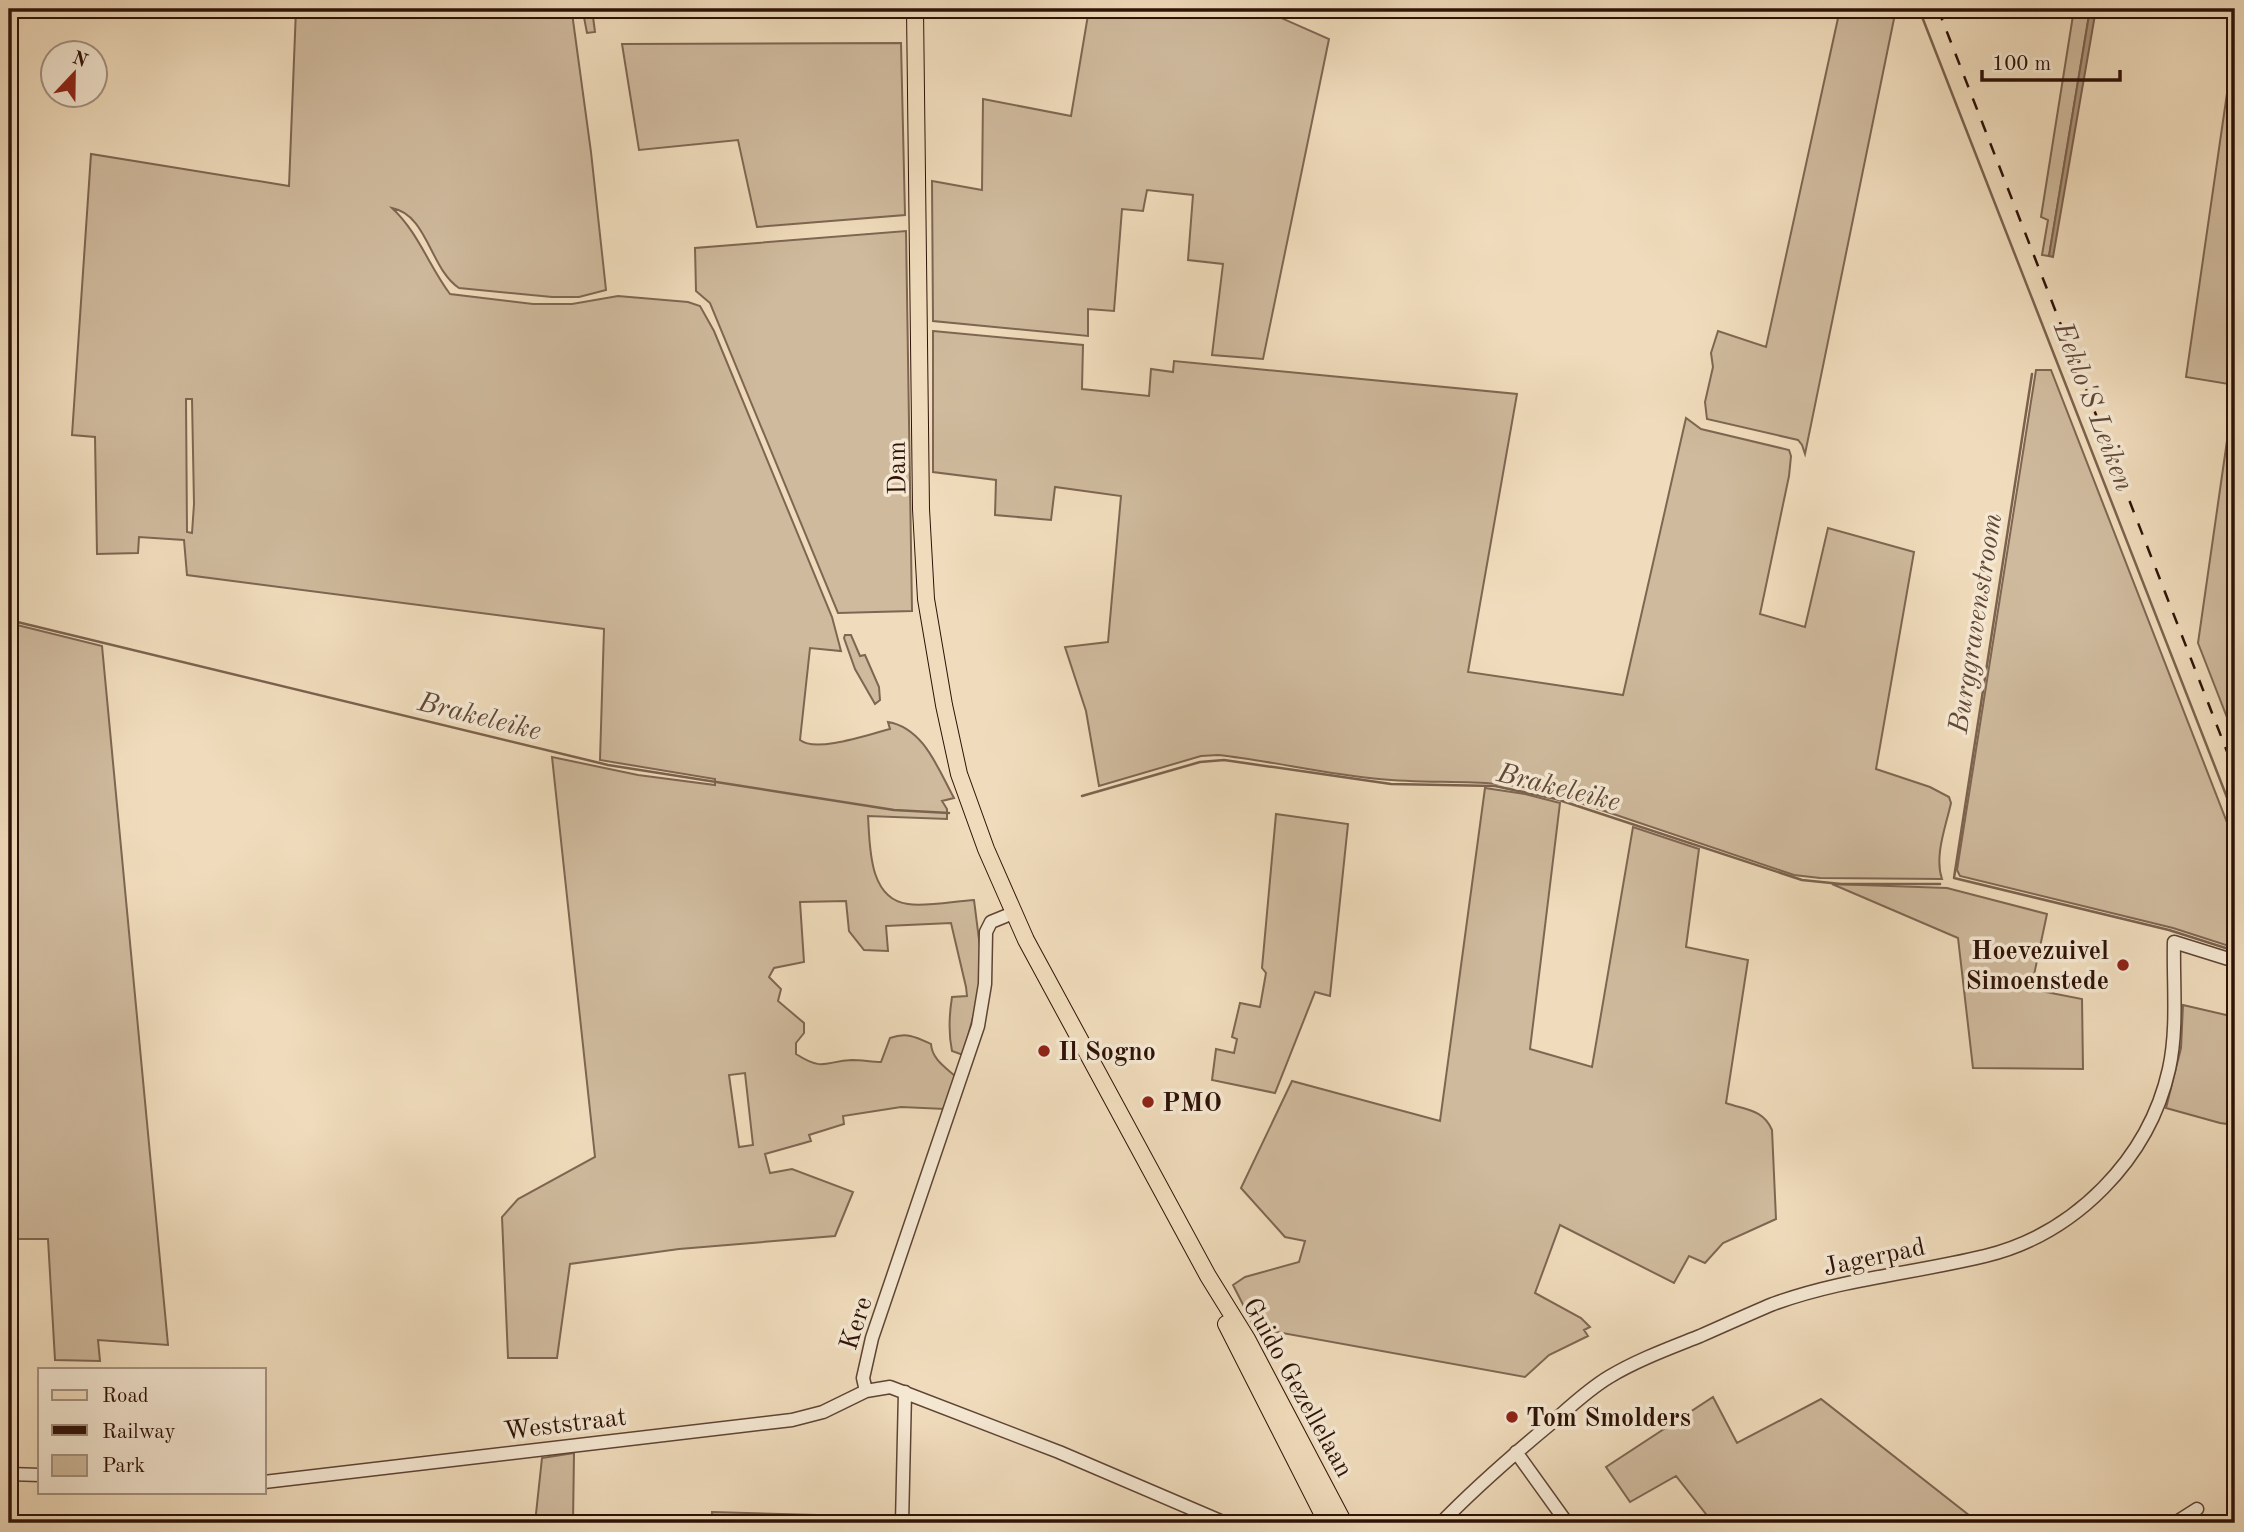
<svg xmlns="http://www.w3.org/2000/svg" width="2244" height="1532" viewBox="0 0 2244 1532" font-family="'Old Standard TT',serif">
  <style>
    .green { fill: #cfba9d; stroke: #7e6652; stroke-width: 2; fill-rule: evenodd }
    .water { fill: #ae977e; stroke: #7b624e; stroke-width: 2 }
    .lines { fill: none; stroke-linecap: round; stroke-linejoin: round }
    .stream { stroke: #7b624e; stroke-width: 2.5 }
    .minor-casing { stroke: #5e4434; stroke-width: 15 }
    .major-casing { stroke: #2e1207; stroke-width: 18 }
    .minor { stroke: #f5e8d3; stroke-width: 12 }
    .major { stroke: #f0dcbc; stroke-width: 16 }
    .rail { stroke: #2e1207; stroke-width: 2.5; stroke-dasharray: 12 12; stroke-linecap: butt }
    .poi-dot { fill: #8f2418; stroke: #f5e8d3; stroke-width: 2.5 }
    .labels { text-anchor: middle; stroke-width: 7; stroke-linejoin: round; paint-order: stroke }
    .street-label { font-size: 26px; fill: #2e1207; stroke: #f5e8d3 }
    .poi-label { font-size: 26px; font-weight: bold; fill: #2e1207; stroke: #f5e8d3; text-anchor: start }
    .water-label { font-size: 28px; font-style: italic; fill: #614737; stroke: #f5e8d3 }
  </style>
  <rect width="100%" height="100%" fill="#f0dcbc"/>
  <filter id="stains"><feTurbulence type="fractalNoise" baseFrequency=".00286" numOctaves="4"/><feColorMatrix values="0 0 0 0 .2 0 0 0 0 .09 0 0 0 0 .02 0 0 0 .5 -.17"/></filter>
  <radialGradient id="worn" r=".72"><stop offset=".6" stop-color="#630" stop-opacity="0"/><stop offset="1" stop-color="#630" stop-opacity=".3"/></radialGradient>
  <path class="green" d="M296,9h296l3,23 -8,1 -4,-21 -11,1 19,139 15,138 -27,7h-27l-93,-9c-29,-19 -31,-73 -67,-80 26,24 37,58 58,86l83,10h39l46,-8 70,6 12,4 14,25 118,286 9,34 -31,-3 -10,92c16,13 70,-6 90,-11l-2,-7c36,6 50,47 66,76l-12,3 5,8v10l-79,-3c2,29 0,83 40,88 17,3 48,-3 66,-4l8,63 -5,39 -14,53 -11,-4c-4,-19 -3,-35 0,-54l15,-1 -1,-9 -15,-64 -65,3 2,25 -24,-1 -15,-19 -3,-30 -46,1 4,60 -30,6 -5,9 12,12 -3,12 26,22v10l-8,10v11c28,18 29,7 56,6 10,0 20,2 29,2l9,-24c17,-6 26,-1 41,6 1,15 14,23 24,32l-10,33 -44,-2 -58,9 1,8 -35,11 2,6 -46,13 5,19 22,-4 61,23 -18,44 -156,13 -109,15 -13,94h-49l-6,-141 16,-18 77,-42 -43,-400 86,18 77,10v-6l-115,-19 4,-131 -417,-54 -3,-35 -45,-3 -1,16 -41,1 -2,-117 -23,-2 19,-281 198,32zM186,399h6l2,105 -2,29 -5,-1zM745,1073l8,72 -14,2 -10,-72z
    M1089,9h172l68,30 -66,320 -51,-4 11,-91 -35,-4 5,-65 -46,-5 -4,21 -21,-2 -8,102 -26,-2v27l-155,-15 -1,-140 50,9 1,-91 88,17z
    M1840,9h56l-91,445 -3,-9 -4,-5 -91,-21 -2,-17 8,-35 -2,-14 7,-22 48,16z
    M2074,9h16l-41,247 -7,-1 6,-35 -7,-3z
    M2235,38v700l-37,-95 37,-258 -49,-8z
    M901,43l4,172 -148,12 -19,-87 -99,10 -17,-106z
    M906,231l6,380 -74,2 -128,-310 -14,-12 -1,-43z
    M933,331l150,14 -1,44 67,7 2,-27 22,3 1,-11 343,33 -49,278 155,23 63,-277 15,11 88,21 2,6 -2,20 -29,138 45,13 23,-99 86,24 -38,217 54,18 19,10 2,6c-5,23 -17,53 -9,76l-122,-1 -26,-3 -243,-82c-60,-16 -112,-8 -172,-14 -54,-5 -107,-18 -161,-24l-17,1 -102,30 -13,-75 -21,-64 43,-5 13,-146 -66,-9 -4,33 -56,-5 1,-35 -63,-8z
    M2036,370h15l184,473v105l-62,-20 -213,-52 -3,-6z
    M9,623l93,23 66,699 -70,-5 2,21 -45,-1 -7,-121h-39z
    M845,635h6l9,21 5,-1 14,32 1,13 -5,4 -20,-35 -11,-31z
    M1485,788l40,6 35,9 -30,246 62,18 41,-240 66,22 -13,98 62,13 -22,143c19,7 37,6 46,27l4,89 -53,24 -18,20 -16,-7 -15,27 -114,-58 -25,68 46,25 9,9 -6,3 4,6 -39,19 -24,22 -270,-49 -22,-43 12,-8 54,-15 6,-21 -20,-4 -44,-49 51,-107 148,40z
    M1276,814l72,10 -18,172 -15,-4 -40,101 -63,-13 4,-31 18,4 3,-14 -5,-2 8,-34 20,4 6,-34 -4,-5z
    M1832,884l115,4 100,26 -16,75 51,10 1,70 -110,-1 -15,-130z
    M2183,1005l52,12v108l-15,-2 -54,-15 15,-60z
    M1713,1397l24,46 84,-44 158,124h-266l-37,-47 -46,26 -24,-35z
    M574,1453l-1,69 16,1h-54l7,-65z
    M712,1512l142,4v7h-142z"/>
  <path class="water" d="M2090,9h6l-43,248 -4,-1z"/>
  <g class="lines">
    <path class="stream" d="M1919,9l316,809
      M2032,374l-78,504 215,52 66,21
      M9,620l599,145 286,45 55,3
      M1082,796l118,-34 24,-2 167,24 104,2 61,13 246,81 39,4h99"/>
    <g class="minor-casing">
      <path id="minor" d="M866,1391l-3,-13 9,-40 106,-312 7,-42 1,-52 5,-10 22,-9
        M1516,1452l51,71
        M9,1474l31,1
        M264,1482l528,-62 31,-8 43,-21 24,-4 169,65 166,71
        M902,1523l3,-131
        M1441,1523c36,-37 74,-70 114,-103 17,-15 34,-31 54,-43 28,-17 61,-29 91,-41 25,-11 49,-22 73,-32 68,-25 142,-31 212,-48 90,-22 164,-97 184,-187 9,-41 4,-85 5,-127l61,19
        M2175,1523l22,-14"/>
    </g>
    <g class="major-casing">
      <path id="major" d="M915,9l6,500 5,90 18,106 15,69 27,75 40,91 182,336 39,63 97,184
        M1226,1324l101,199"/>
    </g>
    <use href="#minor" class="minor"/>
    <use href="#major" class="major"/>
    <path class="rail" d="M1938,9l297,763"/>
  </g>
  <g class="poi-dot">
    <circle cx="2123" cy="965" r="7"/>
    <circle cx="1044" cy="1051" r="7"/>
    <circle cx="1148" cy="1102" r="7"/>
    <circle cx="1512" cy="1417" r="7"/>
  </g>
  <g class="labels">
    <g class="street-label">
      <text transform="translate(896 468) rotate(-91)" y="9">Dam</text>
      <text transform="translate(1874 1256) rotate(-12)" y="9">Jagerpad</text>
      <text transform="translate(855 1323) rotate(-72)" y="9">Kere</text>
      <text transform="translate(1299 1387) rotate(61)" y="9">Guido Gezellelaan</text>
      <text transform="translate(565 1423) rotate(-7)" y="9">Weststraat</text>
    </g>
    <g class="poi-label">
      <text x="2109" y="959" text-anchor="end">Hoevezuivel<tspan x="2109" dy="30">Simoenstede</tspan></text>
      <text x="1058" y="1060">Il Sogno</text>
      <text x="1162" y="1111">PMO</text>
      <text x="1526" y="1426">Tom Smolders</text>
    </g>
    <g class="water-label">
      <text transform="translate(2095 406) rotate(69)" y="10">Eeklo'S Leiken</text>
      <text transform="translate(1974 623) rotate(-81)" y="10">Burggravenstroom</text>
      <text transform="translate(480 715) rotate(14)" y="10">Brakeleike</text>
      <text transform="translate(1559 786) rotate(14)" y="10">Brakeleike</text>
    </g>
  </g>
  <rect width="2244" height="1532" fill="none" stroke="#f0dcbc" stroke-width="35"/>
  <rect x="10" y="10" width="2223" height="1511" fill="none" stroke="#2e1207" stroke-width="3.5"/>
  <rect x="18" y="18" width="2209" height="1497" fill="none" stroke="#2e1207" stroke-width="2"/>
  <rect x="38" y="1368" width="228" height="126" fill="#f5e8d3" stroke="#a59281" stroke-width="2"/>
  <rect x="52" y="1390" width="35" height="10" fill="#f0dcbc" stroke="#a59281" stroke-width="2"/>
  <text x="102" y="1402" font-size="21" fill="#2e1207">Road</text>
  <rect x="52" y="1425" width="35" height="10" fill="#2e1207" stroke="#a59281" stroke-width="2"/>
  <text x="102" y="1438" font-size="21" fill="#2e1207">Railway</text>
  <rect x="52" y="1455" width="35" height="21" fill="#cfba9d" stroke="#a59281" stroke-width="2"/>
  <text x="102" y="1472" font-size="21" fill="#2e1207">Park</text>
  <g transform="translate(74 74) rotate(22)"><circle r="33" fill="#f5e8d3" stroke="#a59281" stroke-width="2"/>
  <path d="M0-5L12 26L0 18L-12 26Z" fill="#8f2418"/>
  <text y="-10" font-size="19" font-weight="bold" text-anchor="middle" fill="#2e1207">N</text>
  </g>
  <path d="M1982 70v10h138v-10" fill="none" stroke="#2e1207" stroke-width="3.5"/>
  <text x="1992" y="70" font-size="21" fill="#2e1207" stroke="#f5e8d3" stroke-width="5" paint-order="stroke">100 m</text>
  <rect width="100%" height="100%" filter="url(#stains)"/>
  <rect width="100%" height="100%" fill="url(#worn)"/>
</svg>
